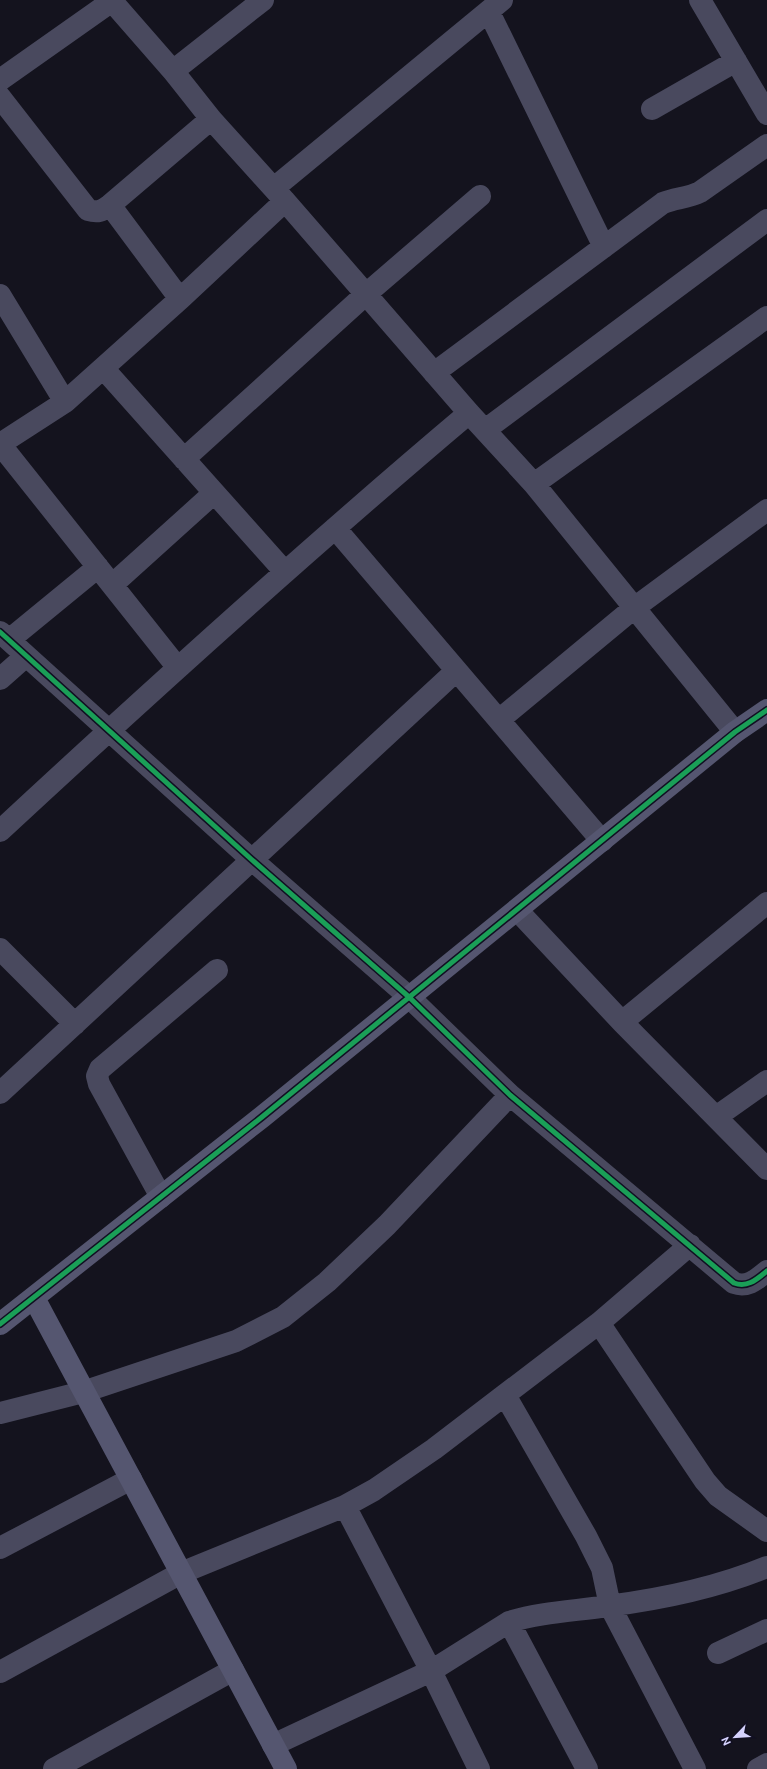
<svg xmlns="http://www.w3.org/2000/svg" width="767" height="1769" viewBox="0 0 767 1769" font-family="Ubuntu,sans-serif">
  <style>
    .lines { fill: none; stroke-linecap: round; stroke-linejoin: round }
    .street { stroke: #49495e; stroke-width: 22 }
    .secondary { stroke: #555670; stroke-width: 22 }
    .cycleway-casing { stroke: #110f22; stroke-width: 8 }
    .cycleway { stroke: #1a9f57; stroke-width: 5 }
  </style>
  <rect width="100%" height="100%" fill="#14131e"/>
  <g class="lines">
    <path class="street" d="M111,0l62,71 38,48 74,82 184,212 65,71 201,248
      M700,0l67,114
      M489,12l115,235
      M173,71l90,-71
      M0,80l112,-79
      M0,97l88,113c10,3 14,1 22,-5l101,-86
      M652,109l84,-48
      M274,188l228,-188
      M110,205l70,94
      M0,295l65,107
      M103,368l182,204
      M434,373l229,-170c12,-5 25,-5 37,-11l67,-47
      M485,430l282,-210
      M0,444l65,-42 115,-103 105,-98
      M0,444l178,224
      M184,459l181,-164 115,-99
      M534,484l233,-167
      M335,528l267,313
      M112,585l102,-92
      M0,632l251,227 158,138 101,98 224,188c14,5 23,-4 33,-12
      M9,640l89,-73
      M0,679l26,-23
      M499,720l135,-112 133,-98
      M0,831c153,-142 309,-283 469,-418
      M517,910l105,112 145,147
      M0,949l75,75
      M622,1022l145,-119
      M0,1093l456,-422
      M716,1117l51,-36
      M161,1197l-62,-113 -2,-8 3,-7 117,-99
      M599,1323l106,158 13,15 49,35
      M505,1395l81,141 16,32 8,38 85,163
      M0,1413l83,-21 153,-51 47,-24 44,-35 60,-57 123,-130
      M345,1506l86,165 48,98
      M0,1548l131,-69
      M509,1622l78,147
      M718,1653l49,-23
      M0,1672l181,-99 164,-67 29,-16 60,-41 165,-126 91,-78
      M273,1745l158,-74 78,-49c32,-10 66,-11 99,-16 55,-7 108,-18 159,-39
      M54,1769l179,-99
      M758,1769l9,-5"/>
    <path class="secondary" d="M34,1298l252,471
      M0,1324l262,-207 473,-385 32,-22"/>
    <g class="cycleway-casing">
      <path id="cycleway" d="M0,632l251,227 158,138 101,98 224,188c14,5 23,-4 33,-12
        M0,1324l262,-207 473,-385 32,-22"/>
    </g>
    <use href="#cycleway" class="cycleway"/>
  </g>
  <g transform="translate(735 1737) rotate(245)" stroke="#110f22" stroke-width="3" paint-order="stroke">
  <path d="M0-3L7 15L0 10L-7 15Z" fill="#d5d2fd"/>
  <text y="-6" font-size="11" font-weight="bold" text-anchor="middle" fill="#d5d2fd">N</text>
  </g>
</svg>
